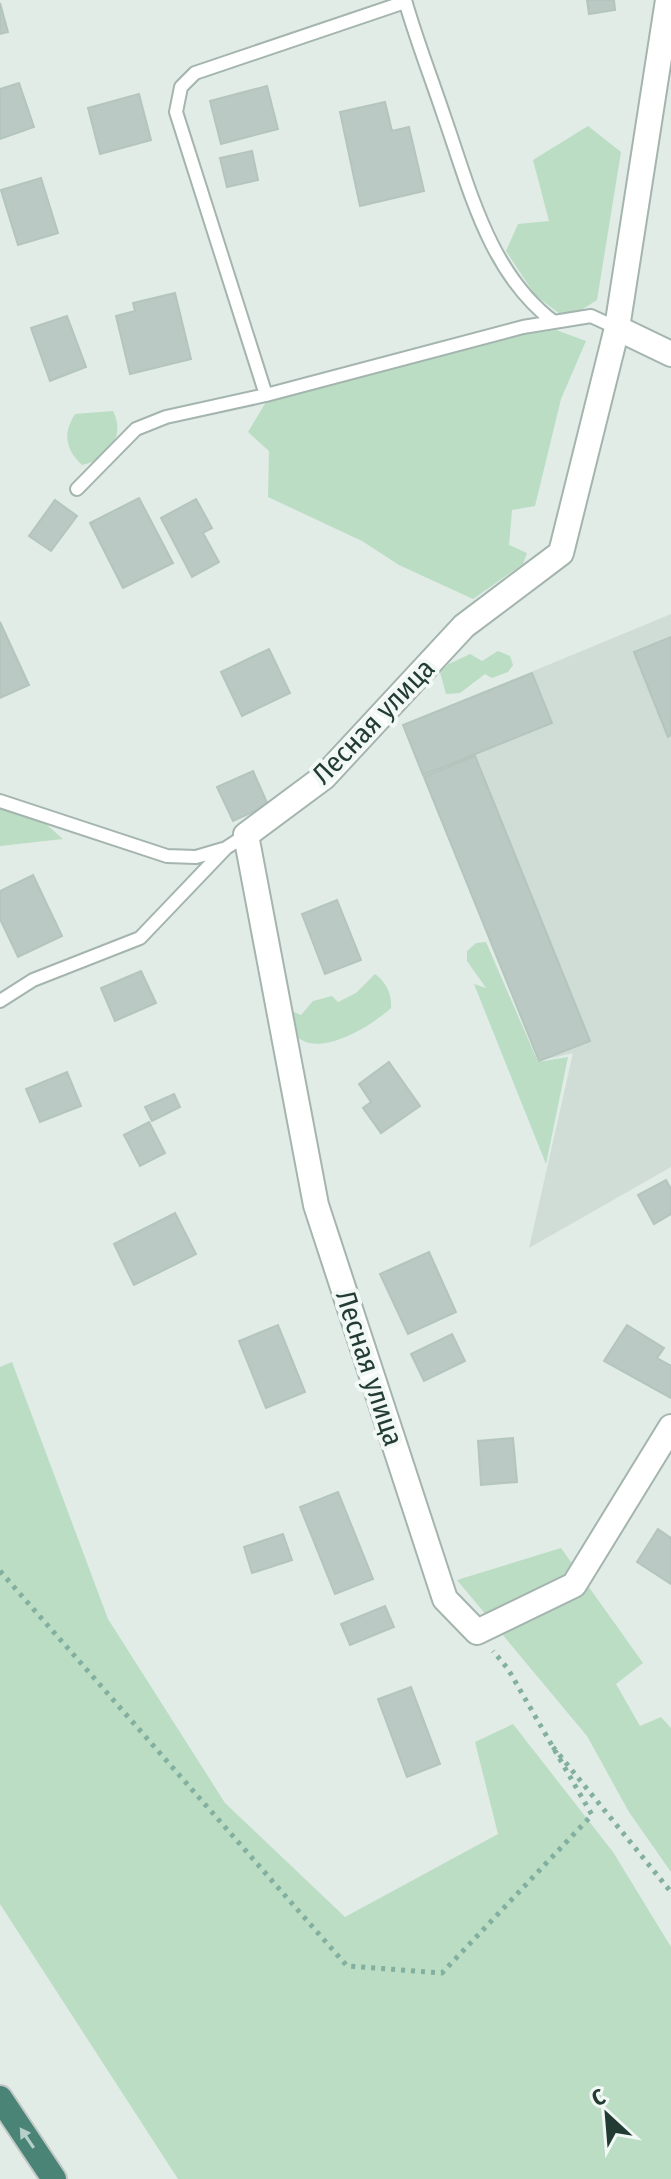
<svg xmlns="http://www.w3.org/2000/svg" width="671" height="2179" viewBox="0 0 671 2179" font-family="'Fira Sans Condensed',sans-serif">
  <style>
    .built { fill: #d0dcd6 }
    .green { fill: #baddc3 }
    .building { fill: #bac9c3; stroke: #b4c5be; stroke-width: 2 }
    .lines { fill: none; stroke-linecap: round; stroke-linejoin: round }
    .service-casing { stroke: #a4b4ae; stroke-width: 16 }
    .minor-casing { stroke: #a4b4ae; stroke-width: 28 }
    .trunk-casing { stroke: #c1c8c6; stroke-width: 28 }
    .path { stroke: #82afa0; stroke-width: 5; stroke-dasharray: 4 6; stroke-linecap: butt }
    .service { stroke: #fff; stroke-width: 12 }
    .minor { stroke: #fff; stroke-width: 24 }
    .trunk { stroke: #4a8476; stroke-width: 24 }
    .oneway { fill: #b7cfc9 }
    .labels { text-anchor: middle; stroke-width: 8; stroke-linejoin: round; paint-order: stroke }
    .street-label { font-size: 28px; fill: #223c34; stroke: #f2f8f5 }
  </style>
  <rect width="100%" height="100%" fill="#e1ece7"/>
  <path class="built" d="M671,614v553l-142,81 44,-195 -34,8 -136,-336z"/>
  <path class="green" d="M588,126l33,26 -24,148 -22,14h-15l-25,-19 -29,-44 12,-27 31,-3 -16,-61z
    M556,330l30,11 -25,58 -26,107 -23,4 -3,35 18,8 -4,11 -50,35 -74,-34 -37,-24 -94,-44 1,-46 -21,-19 18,-30 250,-66z
    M113,411c13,25 -5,49 -31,54 -17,-16 -19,-32 -7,-51z
    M498,651l12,5 3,9 -5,7 -16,6 -7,-4 -25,19 -14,1 -6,-22 9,-8 21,-10 12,7z
    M0,797l16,1 47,41 -63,7z
    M486,942l52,120 30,-5 -22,107 -72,-180 12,4 -19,-27v-10l9,-8z
    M375,974c11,8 17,20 16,34 -18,17 -76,54 -97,25 -4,-6 -5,-17 -7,-24l14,6 12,-14 19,-5 6,6 18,-9z
    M12,1362l96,257 117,184 120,114 153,-83 -23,-92 38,-18 100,128 58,95v232h-493l-178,-275v-537z
    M561,1548l82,115 -27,21 24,42 21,-9 10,11v144l-42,-60 -42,-76 -130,-156z"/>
  <path class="building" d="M587,0h27l1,10 -26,4z
    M0,3l8,29 -8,2z
    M19,83l15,44 -34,12v-50z
    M267,86l11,43 -57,15 -11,-43z
    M139,94l12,46 -51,14 -12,-46z
    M385,102l7,29 17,-4 15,64 -64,15 -20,-94z
    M252,151l6,29 -31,7 -7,-29z
    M41,178l17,55 -40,12 -17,-55z
    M175,293l16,66 -61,15 -14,-58 19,-5 -2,-8z
    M67,316l19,51 -36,14 -19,-53z
    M139,498l34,65 -50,25 -33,-65z
    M196,499l16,29 -9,5 16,29 -27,15 -31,-59z
    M55,500l22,16 -26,35 -22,-15z
    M0,622l29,63 -29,13z
    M671,637v98l-3,2 -34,-85z
    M269,649l21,44 -48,23 -21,-44z
    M532,673l20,50 -129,52 -20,-50z
    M475,756l115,285 -51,20 -115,-284z
    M253,771l15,34 -35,16 -16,-34z
    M33,875l29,61 -44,21 -18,-38v-28z
    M337,900l24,60 -36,14 -23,-60z
    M141,971l15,32 -41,18 -14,-33z
    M389,1062l31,44 -39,27 -18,-25 8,-6 -12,-18z
    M67,1072l14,34 -41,16 -14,-33z
    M174,1094l6,13 -28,14 -7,-14z
    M149,1122l16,31 -25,13 -16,-31z
    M666,1180l5,9v25l-17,10 -16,-29z
    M175,1213l21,41 -62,31 -20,-41z
    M429,1252l27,60 -48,22 -28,-60z
    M278,1325l27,67 -39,16 -27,-67z
    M627,1325l37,23 -7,10 14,8v32l-67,-37z
    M452,1334l13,27 -41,20 -13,-27z
    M513,1438l4,44 -36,3 -3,-44z
    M338,1492l35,87 -38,15 -35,-87z
    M658,1529l13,9v46l-34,-22z
    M283,1534l9,26 -40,13 -8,-26z
    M385,1606l9,21 -44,18 -9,-21z
    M411,1687l29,77 -33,13 -29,-78z"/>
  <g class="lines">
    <g class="service-casing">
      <path id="service" d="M405,0c11,39 26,77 39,116 26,74 45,157 110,206
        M266,395l-90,-283 5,-25 14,-14 210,-71
        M77,489l59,-60 30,-12 100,-22 257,-68 68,-11 26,12
        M0,801l167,55 29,1 27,-8
        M0,1001l33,-21 107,-42 86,-90 20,-13"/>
    </g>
    <g class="minor-casing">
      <path id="minor" d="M668,0l-51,328 -56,225 -97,73 -140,151 -78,58 70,370 129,394 32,33 97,-47 97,-158
        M617,328l54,26"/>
    </g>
    <g class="trunk-casing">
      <path id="trunk" d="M0,2098l54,81"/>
    </g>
    <path class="path" d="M0,1571l347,395 95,7 150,-158 -84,-146 -15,-18
      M553,1747l118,145"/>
    <use href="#service" class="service"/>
    <use href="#minor" class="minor"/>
    <use href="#trunk" class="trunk"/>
  </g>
  <defs><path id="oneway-solid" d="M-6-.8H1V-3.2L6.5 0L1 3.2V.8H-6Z" transform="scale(2)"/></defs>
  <use class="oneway" href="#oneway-solid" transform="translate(27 2138) rotate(-124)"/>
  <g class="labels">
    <g class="street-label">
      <text transform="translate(373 721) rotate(-46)" y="10">Лесная улица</text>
      <text transform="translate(370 1368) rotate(72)" y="10">Лесная улица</text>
    </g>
  </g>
  <g transform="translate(607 2115) rotate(334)" stroke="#f2f8f5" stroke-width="6" paint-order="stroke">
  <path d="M0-6L14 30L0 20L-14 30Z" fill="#223c34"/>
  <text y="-12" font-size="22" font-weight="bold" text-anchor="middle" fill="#223c34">С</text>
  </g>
</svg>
